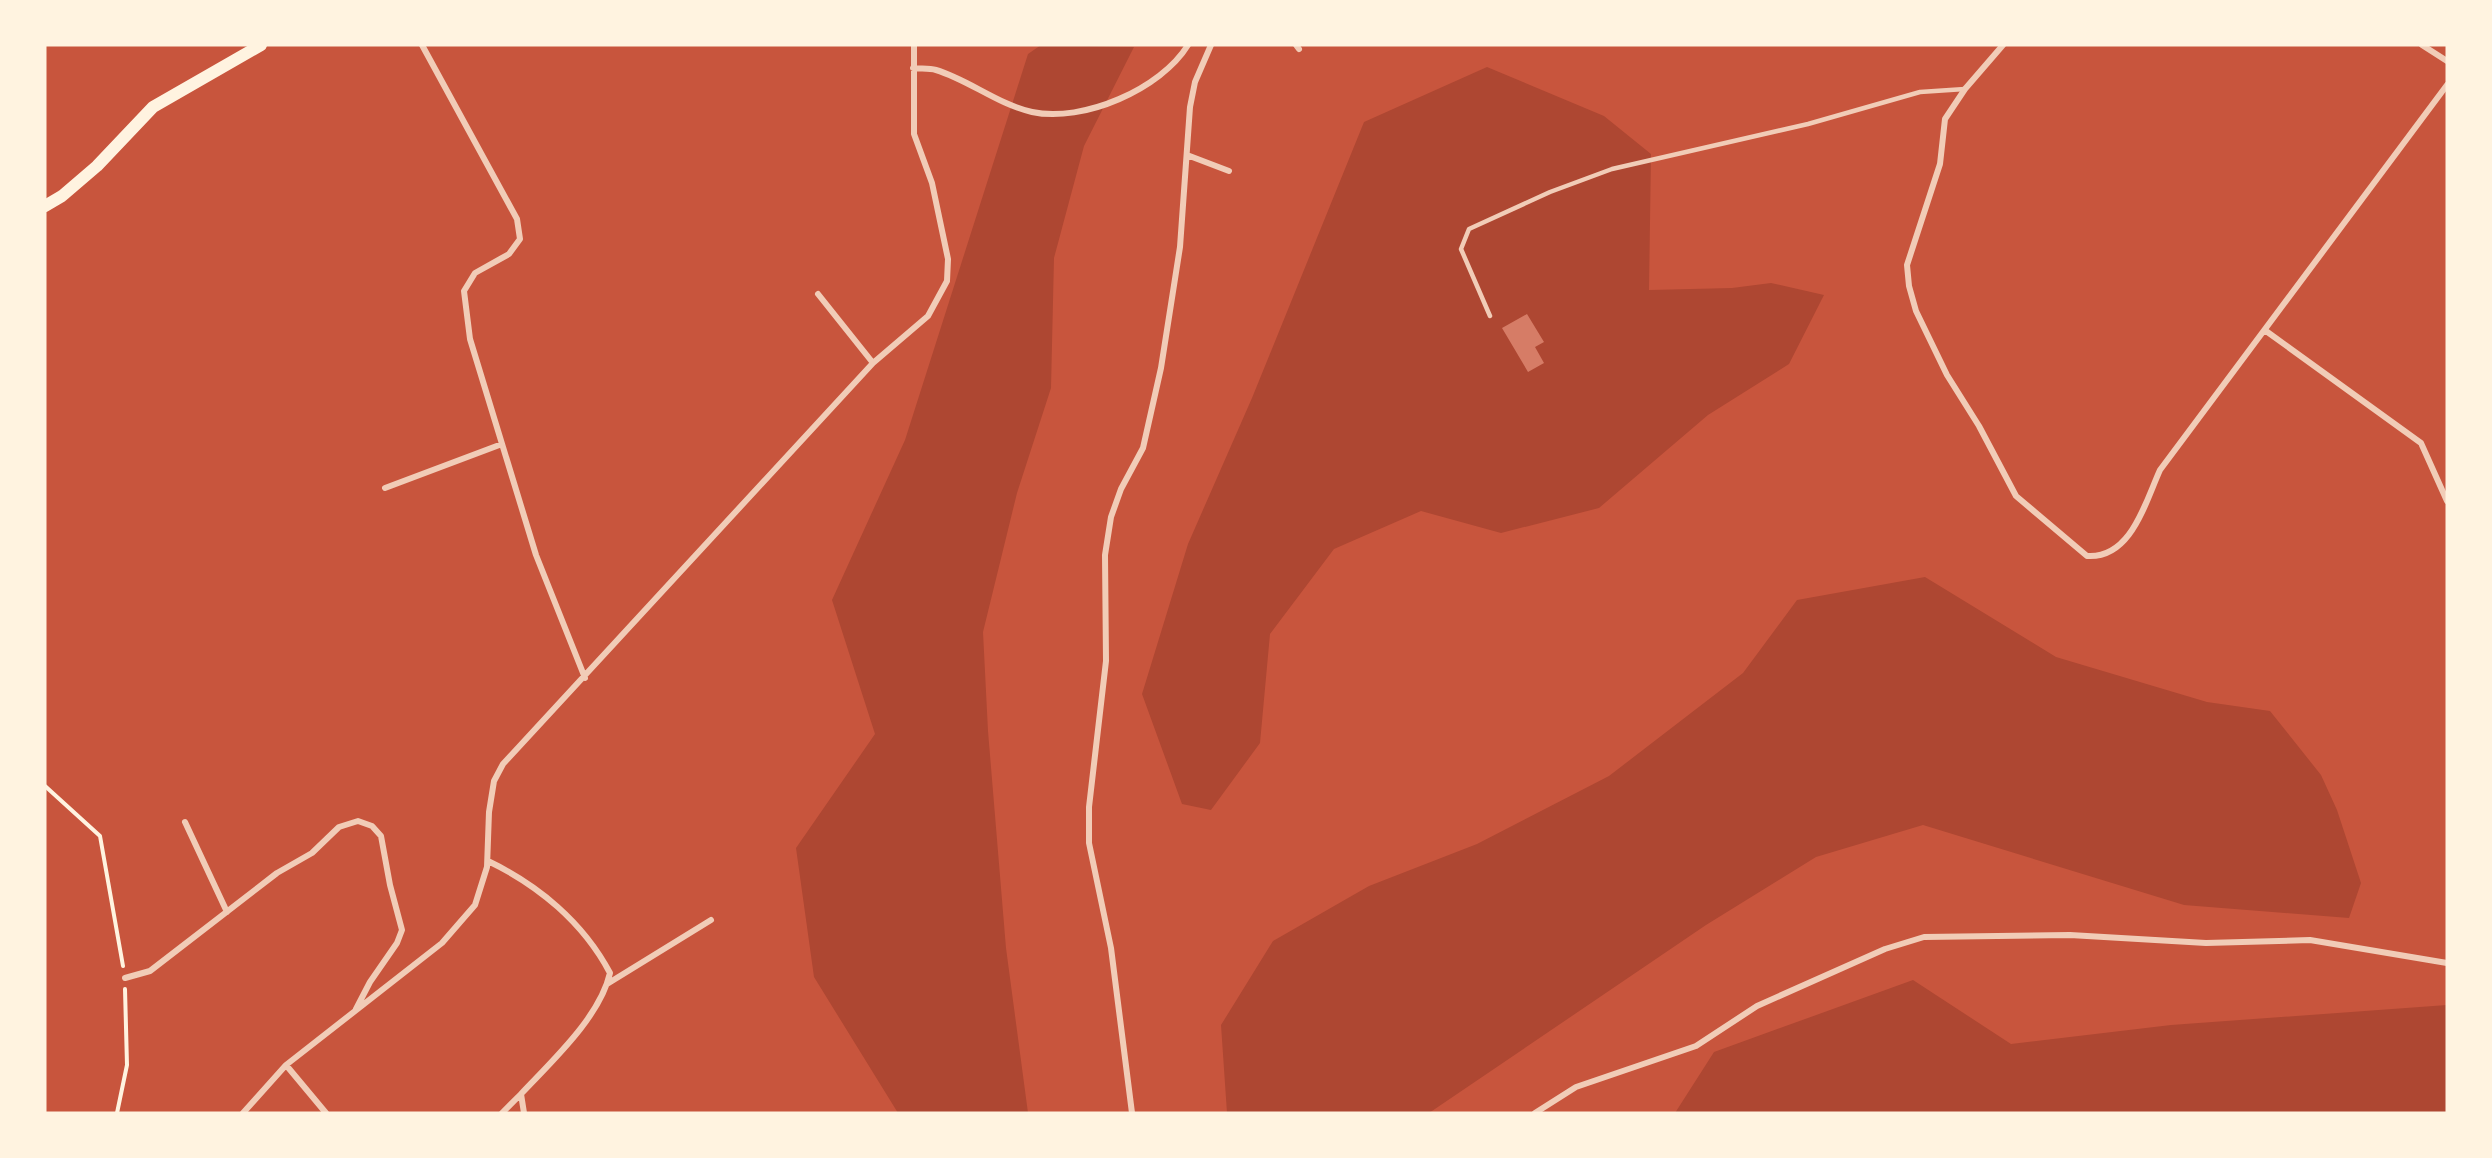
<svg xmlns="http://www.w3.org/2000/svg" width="2492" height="1158" viewBox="0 0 2492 1158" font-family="'Sofia Sans Condensed',sans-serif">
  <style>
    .green { fill: #ae4732 }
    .building { fill: #d67c66 }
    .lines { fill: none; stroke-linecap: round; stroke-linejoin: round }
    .path { stroke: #fff3e0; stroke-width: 4 }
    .service { stroke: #f1ccb7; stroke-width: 4.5 }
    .minor { stroke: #f1ccb7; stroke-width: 6 }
    .secondary { stroke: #fff3e0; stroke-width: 12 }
  </style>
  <rect width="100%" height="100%" fill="#c8553d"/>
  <path class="green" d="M1041,45l93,2 -50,99 -30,112 -3,130 -34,105 -34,139 5,99 18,217 22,165h-130l-84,-136 -18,-129 79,-114 -43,-134 73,-160 123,-386z
    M1487,67l117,49 47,38 -2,136 83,-2 39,-5 53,12 -35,69 -81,51 -109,93 -98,25 -80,-22 -87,38 -64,85 -10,109 -49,67 -29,-6 -40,-110 46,-150 64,-146 112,-276z
    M1925,577l131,80 151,45 63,9 51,64 16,35 24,73 -12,35 -165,-13 -261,-80 -107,32 -110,68 -277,188h-202l-6,-88 52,-84 96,-55 108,-42 132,-68 134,-103 54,-73z
    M1913,980l98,64 160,-19 276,-20v108h-772l39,-61z"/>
  <path class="building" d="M1527,314l17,28 -9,5 9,16 -16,9 -26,-44z"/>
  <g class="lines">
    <path class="path" d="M45,786l55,50 23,130
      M117,1113l10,-48 -2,-76"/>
    <path class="service" d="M1490,316l-29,-67 8,-20 81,-37 62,-23 196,-45 112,-32 45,-3"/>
    <path class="minor" d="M422,45l95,174 3,20 -11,15 -34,19 -11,18 6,48 66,216 49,123
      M1296,45l3,4
      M2003,45l-38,44 -20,30 -5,45 -33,101 2,21 7,25 31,64 32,51 37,70 71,60c44,3 58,-53 73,-86l287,-385
      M2422,45l25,16
      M913,68c7,1 16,0 23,2 33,10 61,34 96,42 51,11 129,-23 156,-67
      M1187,155l42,16
      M818,294l55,69
      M2266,331l155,112 26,58
      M385,488l117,-44
      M185,822l42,90
      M488,861c50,24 95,61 122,112 -10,44 -58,88 -89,121l3,19
      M125,978l25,-7 127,-98 35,-20 27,-26 19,-6 14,5 9,10 9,49 12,45 -5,13 -27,39 -14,27
      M607,984l104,-64
      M286,1065l40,48
      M243,1113l43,-48 156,-122 33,-38 12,-38 2,-55 5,-31 9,-17 370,-401 55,-47 19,-35 1,-22 -16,-76 -18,-49v-89
      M502,1113l19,-19
      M1132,1113l-21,-165 -22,-105v-36l17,-146 -1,-106 6,-38 10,-28 22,-41 18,-80 19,-121 10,-140 5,-25 16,-37
      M1535,1113l41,-26 120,-41 61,-40 128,-57 39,-12 146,-2 136,8 104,-3 137,23"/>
    <path class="secondary" d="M45,206l17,-10 35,-30 56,-59 108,-62"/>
  </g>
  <rect width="2492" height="1158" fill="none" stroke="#fff3e0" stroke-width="93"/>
</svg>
